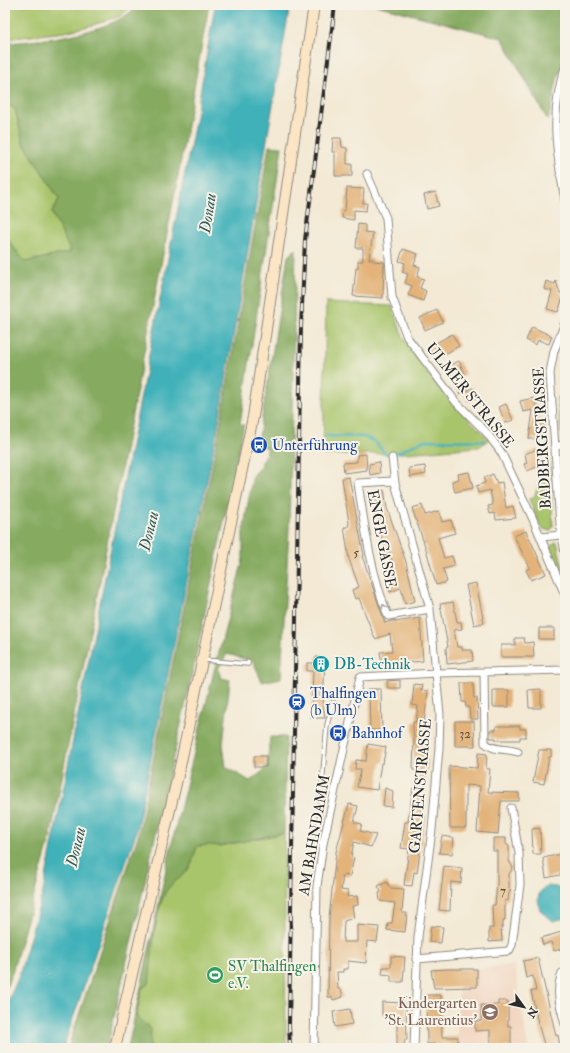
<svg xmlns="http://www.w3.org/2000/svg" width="570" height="1053" viewBox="0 0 570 1053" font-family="'IM FELL Double Pica',serif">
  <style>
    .built { fill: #f2d4be }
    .green { fill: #a9c56c; stroke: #6a784c }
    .forest { fill: #86aa60; stroke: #586a46 }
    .water { fill: #40b1b9; stroke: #366e72 }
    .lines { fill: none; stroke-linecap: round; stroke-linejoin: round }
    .stream { stroke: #40b1b9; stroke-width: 2.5 }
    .building { fill: #e3b379 }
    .lane-casing { stroke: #8f8a80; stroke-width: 5.5 }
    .street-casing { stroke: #8f8a80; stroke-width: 9 }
    .secondary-casing { stroke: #8f8a80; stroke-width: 12 }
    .lane { stroke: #fff; stroke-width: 3.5 }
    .street { stroke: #fff; stroke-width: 7 }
    .secondary { stroke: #fce5c4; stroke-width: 10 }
    .rail-casing { stroke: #2b2b2b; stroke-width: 4 }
    .rail { stroke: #f7f3e8; stroke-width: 2.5; stroke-dasharray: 8; stroke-linecap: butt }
    .oneway { stroke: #a0a0a0 }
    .labels { text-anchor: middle; stroke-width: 4; stroke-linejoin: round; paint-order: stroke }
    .number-label { font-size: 13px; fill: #594d3e }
    .street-label { font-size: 15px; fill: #2b2b2b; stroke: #f7f3e8 }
    .transit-label { font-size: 15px; fill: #164399; stroke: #f7f3e8; text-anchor: start }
    .culture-label { font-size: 15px; fill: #0d838f; stroke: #f7f3e8; text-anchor: start }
    .leisure-label { font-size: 15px; fill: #27864d; stroke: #f7f3e8; text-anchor: start }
    .education-label { font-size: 15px; fill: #785e54; stroke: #f7f3e8; text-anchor: end }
    .water-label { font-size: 16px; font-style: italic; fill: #325a5d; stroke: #f7f3e8 }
  </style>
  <rect width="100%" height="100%" fill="#f7f3e8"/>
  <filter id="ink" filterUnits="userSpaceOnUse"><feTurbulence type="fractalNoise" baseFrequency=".025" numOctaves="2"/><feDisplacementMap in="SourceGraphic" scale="8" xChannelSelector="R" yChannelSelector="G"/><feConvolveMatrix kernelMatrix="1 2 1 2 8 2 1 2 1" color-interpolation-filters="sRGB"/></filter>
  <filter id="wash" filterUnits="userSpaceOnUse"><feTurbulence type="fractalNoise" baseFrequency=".012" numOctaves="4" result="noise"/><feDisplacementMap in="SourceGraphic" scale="16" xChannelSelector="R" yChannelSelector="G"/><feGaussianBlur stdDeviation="0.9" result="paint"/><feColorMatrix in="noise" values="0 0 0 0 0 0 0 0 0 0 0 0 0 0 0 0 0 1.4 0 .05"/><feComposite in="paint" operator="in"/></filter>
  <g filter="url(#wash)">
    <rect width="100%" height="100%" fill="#f3e9d4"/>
    <path class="built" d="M515,965l13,83h-71l2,-78z"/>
    <path class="green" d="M5,5h128l-13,11 -27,9 -28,7 -60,7z
      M11,106l4,3 8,33 36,57 -7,14 19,39 -46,10 -20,-26v-129z
      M326,303l66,3c4,10 7,22 12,32 20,38 55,72 85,101l-10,8 -74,6 -82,2z
      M557,397h8v40l-4,-4z
      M549,458l4,68 -3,5 -9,-3 -12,-29 5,-2z
      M557,542l8,36 -1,5 -14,-34 4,-6z
      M284,833l2,215h-158l43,-196 30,-9 19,3z"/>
    <path class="forest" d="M138,5h71l-33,182 -126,652 -38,134 -7,18v-755l20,26 46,-10 -19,-39 7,-14 -36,-57 -8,-33 -4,-3 -6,1v-64c36,-2 110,-10 133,-38z
      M376,5h189v53l-8,22 -9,41 -46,-83z
      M269,146l13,1 -42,277 4,1 -54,259 -83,364h-39l70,-212 80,-399z
      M296,249l-7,279 -8,150 -19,4 -9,-21 -26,-7 -9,15 3,9 9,2 -7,64 3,23 24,14 17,-13 3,-31h16l-2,96 -64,13 -11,-1 -12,1c-3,10 -5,21 -13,28 -7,7 -14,10 -19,19 -13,27 -12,62 -16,91l-7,4 -6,28 15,13 -1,19h-22l42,-197 43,-176 30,-115v-27l10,-59 7,-7 8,-18 -10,-6 30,-187z"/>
    <path class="water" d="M215,5h75l-73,427 -81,401 -73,215h-58v-39l14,-33 24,-84 153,-775z
      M548,886l8,1 9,4v27l-12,3 -13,-11c-3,-11 -3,-19 8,-24z"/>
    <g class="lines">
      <path class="stream" d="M326,436l38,1 10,4 12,13h8l31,-14 59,1"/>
    </g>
    <g id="blocks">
      <path class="building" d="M333,138h8l1,9 5,1v16h5v12h-17v-24h-3z
        M347,188l17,1 -1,14h4l-1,8 -12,-1v10l-12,-2 1,-8h2z
        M435,192l4,14 -12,3 -3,-14z
        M358,224l7,1v7l8,1 -4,26h4v2l11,1 -1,36 -30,-2 3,-28h2v-7h5v-13h-7z
        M403,249l15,5 -4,11 6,2 -3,10 7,2 -4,9 6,3 -3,10 -15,-6 4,-9 -7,-3 3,-9 -6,-2 3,-9 -6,-2z
        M546,281l9,3 1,-3 4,12 4,1 -6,18 -11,-3 5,-18 -8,-2z
        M437,310l6,12 -18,8 -5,-12z
        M532,327l20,9 -3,8 -11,-4 -2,5 -10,-5z
        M452,334l7,12 -23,13 -7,-12z
        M459,361l6,13 -9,5 -7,-13z
        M538,375l2,12 -7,1 -3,-11z
        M464,384l3,6 6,-2 4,9 -8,4 -4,-10 -5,3 -3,-7z
        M534,398l6,23h3l2,2 -2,21 -7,-1 1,-4h-8l4,-29 -10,2 -3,-11z
        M506,404l7,16 -8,3 -6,-16z
        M537,449l5,13 -4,1 1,3 -12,5 -3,-7 3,-1 -2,-9z
        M366,454l1,16 -23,3 -1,-10 14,-1v-7z
        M379,462l1,11 -10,2 -1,-11z
        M425,466l1,8 -16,3 -1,-9z
        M469,472l4,16 -18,4 -3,-11 7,-2 -1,-5z
        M493,474l4,9 5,-1 4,26 7,-2 3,12 -20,2 -1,-7 -5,1 -2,-8 5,-1 -3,-15 -12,3 -2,-7 9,-3 -1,-5z
        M349,477l15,79h-2l22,64 1,3 10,-3v2l25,-4 3,43 -41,4 -2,-13 12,-1 -2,-17 -15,5 -16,-41 -4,1 -3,-9 7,-3 -10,-28 -5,-32h4l1,-4 -7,-45z
        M384,490l3,18 19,54 9,39 -10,3 -4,-16 -11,4 -5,-14 11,-4 -7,-23 -3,1 -6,-19 3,-1 -7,-20 -3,-19z
        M422,505l3,10 14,-4 3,11 9,-2 4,13 -17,5 6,20 8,-2 3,10 -12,3 4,13 -11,3 -10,-36 -14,-41z
        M526,531l20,43 -15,6 -5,-10 4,-2 -16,-32z
        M476,583l8,40 -10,2 -8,-40z
        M453,602l4,20h4l1,7 -8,1 3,17h5v3h10l1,11 -26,3 -1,-16 2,-1 -8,-43z
        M539,628h15v11h-15z
        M515,638h9l1,5 8,-1 1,15h-33v-12h14z
        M316,657l9,1 -2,52h1l1,8h-14l2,-47h-6v-8h9z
        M400,680v8h-12l-1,-7z
        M461,683h12l1,15h3l1,21h-8l-1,-12h-3l-1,-5h-3z
        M414,684l8,1 -1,5 7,1 -4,32h5v9l-4,23h2l1,9 -8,52h5l-8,57 -3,-1 -2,14 -8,-1 5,-36 -8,-1 4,-26h3l5,-34 2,1 3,-18 -5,-1 1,-32 -1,-8v-8h3l2,-16 -6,-1z
        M369,689h12l1,41h-12z
        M541,689v19h-12l-1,-18z
        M493,690h16v17h-16z
        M455,721h19l1,25h-20z
        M496,726h24v3h6v8h-6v3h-24v-2h-6v-8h6z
        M368,744l18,3 -3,16h-2l-4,27 -20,-3 4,-18h-6l1,-9 10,1z
        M539,750h12v7h-2l-5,27 -11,-2z
        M478,753l9,1 -1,15h4l-2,23 31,1v8h-18l-3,33 -21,-2 3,-46 -14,-1v43h-16l-1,-62 28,2z
        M254,756h12v11h-12z
        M385,788l8,3 -1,16 -9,-1z
        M349,804l9,2 -4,16 8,2 -2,7 16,4 -5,12 -17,-5 -3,15 3,1 -4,18 -7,-1 -2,15 7,1 -1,6 10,-1 1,9 -6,1 2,12 -10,3 -1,21h14v-17l22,2 -2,15 -10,-1 -1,22 -18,-2v8h-5v3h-6l1,17h3l2,8 -10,3 -1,-3h-4l1,-79 7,-66z
        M540,828l1,26h-8l-1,-25z
        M442,836l12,2 -2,16 -13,-1z
        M493,838h13v6l3,2v15l4,7 -4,6v15l2,1 -2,2 -1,9 -3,-1v20h-2v7h-2l1,14 -13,1v-14h4l-1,-23h3l2,-22v-32h-4z
        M561,854l3,20 -18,4 -3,-20z
        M444,866l18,2 -1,15 -10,-1 -1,29 -11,-1z
        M387,882l3,6 14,1 -2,24h5l-2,19 -18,-2 1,-7h4l3,-20 -15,-2 -1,-8 2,-1 -3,-6z
        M431,926l12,1 -2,16 -12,-1z
        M565,931v17l-11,3 -3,-9 -8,3 -2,-7z
        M391,956l14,1 -2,25h-12v-7l-9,-1 1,-7h8z
        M538,958l18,78 2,-1 2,11 -11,2h-4l-7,-25 -7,-32h5l-3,-15 -7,2 -3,-17z
        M448,969h29v18l-43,1 -3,-18z
        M426,995h15l1,42h16l-1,11h-8v-4h-22z
        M498,1001h10v25h3v21h-21v-17l-15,1v-10h6v-16h17z
        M382,1002l24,1 1,37h-3l1,8h-8v-33h-15z
        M350,1009l2,15 -17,3 -2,-15z"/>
    </g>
  </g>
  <g filter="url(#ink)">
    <use href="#blocks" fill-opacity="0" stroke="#8f8a80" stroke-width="1"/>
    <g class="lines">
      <g class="lane-casing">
        <path id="lane" d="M204,660l44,4v-2
          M323,844l-5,-2v-9l9,-108 6,-23"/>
      </g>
      <g class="street-casing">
        <path id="street" d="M565,68c-16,44 -8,88 0,132
          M367,174l19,44 6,79 15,40 49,65 30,30 15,20 31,65 33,78
          M565,323l-11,28 -4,22 10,152 5,28
          M555,447l10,-3
          M392,458l3,25 35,126 10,106 -1,33 -7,82 -14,107 -4,111
          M394,481l-36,2c7,46 13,90 30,133l42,-7
          M541,537l20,-2
          M484,672l1,71c9,8 21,5 33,9
          M416,959l93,-8 3,-6 8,-60 -1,-32 -8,-45
          M562,973c-7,20 -2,32 3,51
          M314,1048l3,-162 6,-42 37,-167 77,-4 128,-3"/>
      </g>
      <g class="secondary-casing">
        <path id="secondary" d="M115,1048l66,-286 72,-345 61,-412"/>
      </g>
      <use href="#lane" class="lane"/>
      <use href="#street" class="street"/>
      <use href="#secondary" class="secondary"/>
      <g class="rail-casing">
        <path id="rail" d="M290,1048l-1,-24 12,-697 4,-87 30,-235"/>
      </g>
      <use href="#rail" class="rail"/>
    </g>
    <defs><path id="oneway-chevron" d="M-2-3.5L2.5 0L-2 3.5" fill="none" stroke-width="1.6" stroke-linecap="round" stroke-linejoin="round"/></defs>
    <use class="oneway" href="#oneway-chevron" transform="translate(384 607) rotate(-111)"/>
  </g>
  <defs>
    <g id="bus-disc" transform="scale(0.9)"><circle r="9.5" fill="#1a4fb4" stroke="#f7f3e8"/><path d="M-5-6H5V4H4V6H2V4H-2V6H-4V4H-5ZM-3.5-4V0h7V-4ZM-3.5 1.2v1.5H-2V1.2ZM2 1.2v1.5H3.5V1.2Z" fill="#fff"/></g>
    <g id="building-disc" transform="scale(0.9)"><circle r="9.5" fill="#0f9aa8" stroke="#f7f3e8"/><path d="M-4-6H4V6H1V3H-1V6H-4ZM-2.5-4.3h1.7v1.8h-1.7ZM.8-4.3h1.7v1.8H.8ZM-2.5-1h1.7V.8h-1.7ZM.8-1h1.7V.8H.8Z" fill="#fff"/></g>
    <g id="station-disc" transform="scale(0.9)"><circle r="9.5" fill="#1a4fb4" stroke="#f7f3e8"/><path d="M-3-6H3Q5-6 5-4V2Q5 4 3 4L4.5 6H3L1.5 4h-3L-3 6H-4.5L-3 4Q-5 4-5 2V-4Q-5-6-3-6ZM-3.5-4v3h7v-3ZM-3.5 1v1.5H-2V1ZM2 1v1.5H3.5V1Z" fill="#fff"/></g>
    <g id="stadium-disc" transform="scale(0.9)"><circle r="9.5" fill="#2e9e5b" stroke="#f7f3e8"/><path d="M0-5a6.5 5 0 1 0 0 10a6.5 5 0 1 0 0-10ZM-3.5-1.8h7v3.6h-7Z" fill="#fff"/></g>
    <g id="school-disc" transform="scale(0.9)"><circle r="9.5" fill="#8d6e63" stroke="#f7f3e8"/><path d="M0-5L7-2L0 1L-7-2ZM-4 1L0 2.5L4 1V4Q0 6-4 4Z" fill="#fff"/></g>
  </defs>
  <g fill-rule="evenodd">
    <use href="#bus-disc" x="259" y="445"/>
    <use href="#building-disc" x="321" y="664"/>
    <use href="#station-disc" x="297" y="702"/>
    <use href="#bus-disc" x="338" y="733"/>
    <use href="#stadium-disc" x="215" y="975"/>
    <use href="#school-disc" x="490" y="1012"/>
  </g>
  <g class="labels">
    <g class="number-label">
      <text x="356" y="557">5</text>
      <text x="465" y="738">32</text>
      <text x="503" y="895">7</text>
    </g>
    <g class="street-label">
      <text transform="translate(470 395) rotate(51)" y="5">ULMER STRASSE</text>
      <text transform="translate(542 438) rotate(-93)" y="5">BADBERGSTRASSE</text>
      <text transform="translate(382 539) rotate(79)" y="5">ENGE GASSE</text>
      <text transform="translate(420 786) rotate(-85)" y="5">GARTENSTRASSE</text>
      <text transform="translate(314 835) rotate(-80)" y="5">AM BAHNDAMM</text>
    </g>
    <g class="transit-label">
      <text x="272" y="450">Unterführung</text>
      <text x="310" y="698">Thalfingen<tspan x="310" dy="17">(b Ulm)</tspan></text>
      <text x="351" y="738">Bahnhof</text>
    </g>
    <g class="culture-label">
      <text x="334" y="669">DB-Technik</text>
    </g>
    <g class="leisure-label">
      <text x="228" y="971">SV Thalfingen<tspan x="228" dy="17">e.V.</tspan></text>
    </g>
    <g class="education-label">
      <text x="477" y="1008">Kindergarten<tspan x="477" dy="17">'St. Laurentius'</tspan></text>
    </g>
    <g class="water-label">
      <text transform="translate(207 213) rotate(-81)" y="6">Donau</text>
      <text transform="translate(148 531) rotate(-77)" y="6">Donau</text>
      <text transform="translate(75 847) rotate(-77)" y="6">Donau</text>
    </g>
  </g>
  <rect width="570" height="1053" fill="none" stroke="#f7f3e8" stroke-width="20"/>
  <g transform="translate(524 1007) rotate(123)" stroke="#f7f3e8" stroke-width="3" paint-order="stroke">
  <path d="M0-3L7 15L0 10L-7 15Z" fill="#2b2b2b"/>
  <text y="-6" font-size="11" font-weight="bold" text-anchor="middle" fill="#2b2b2b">N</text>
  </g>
</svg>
